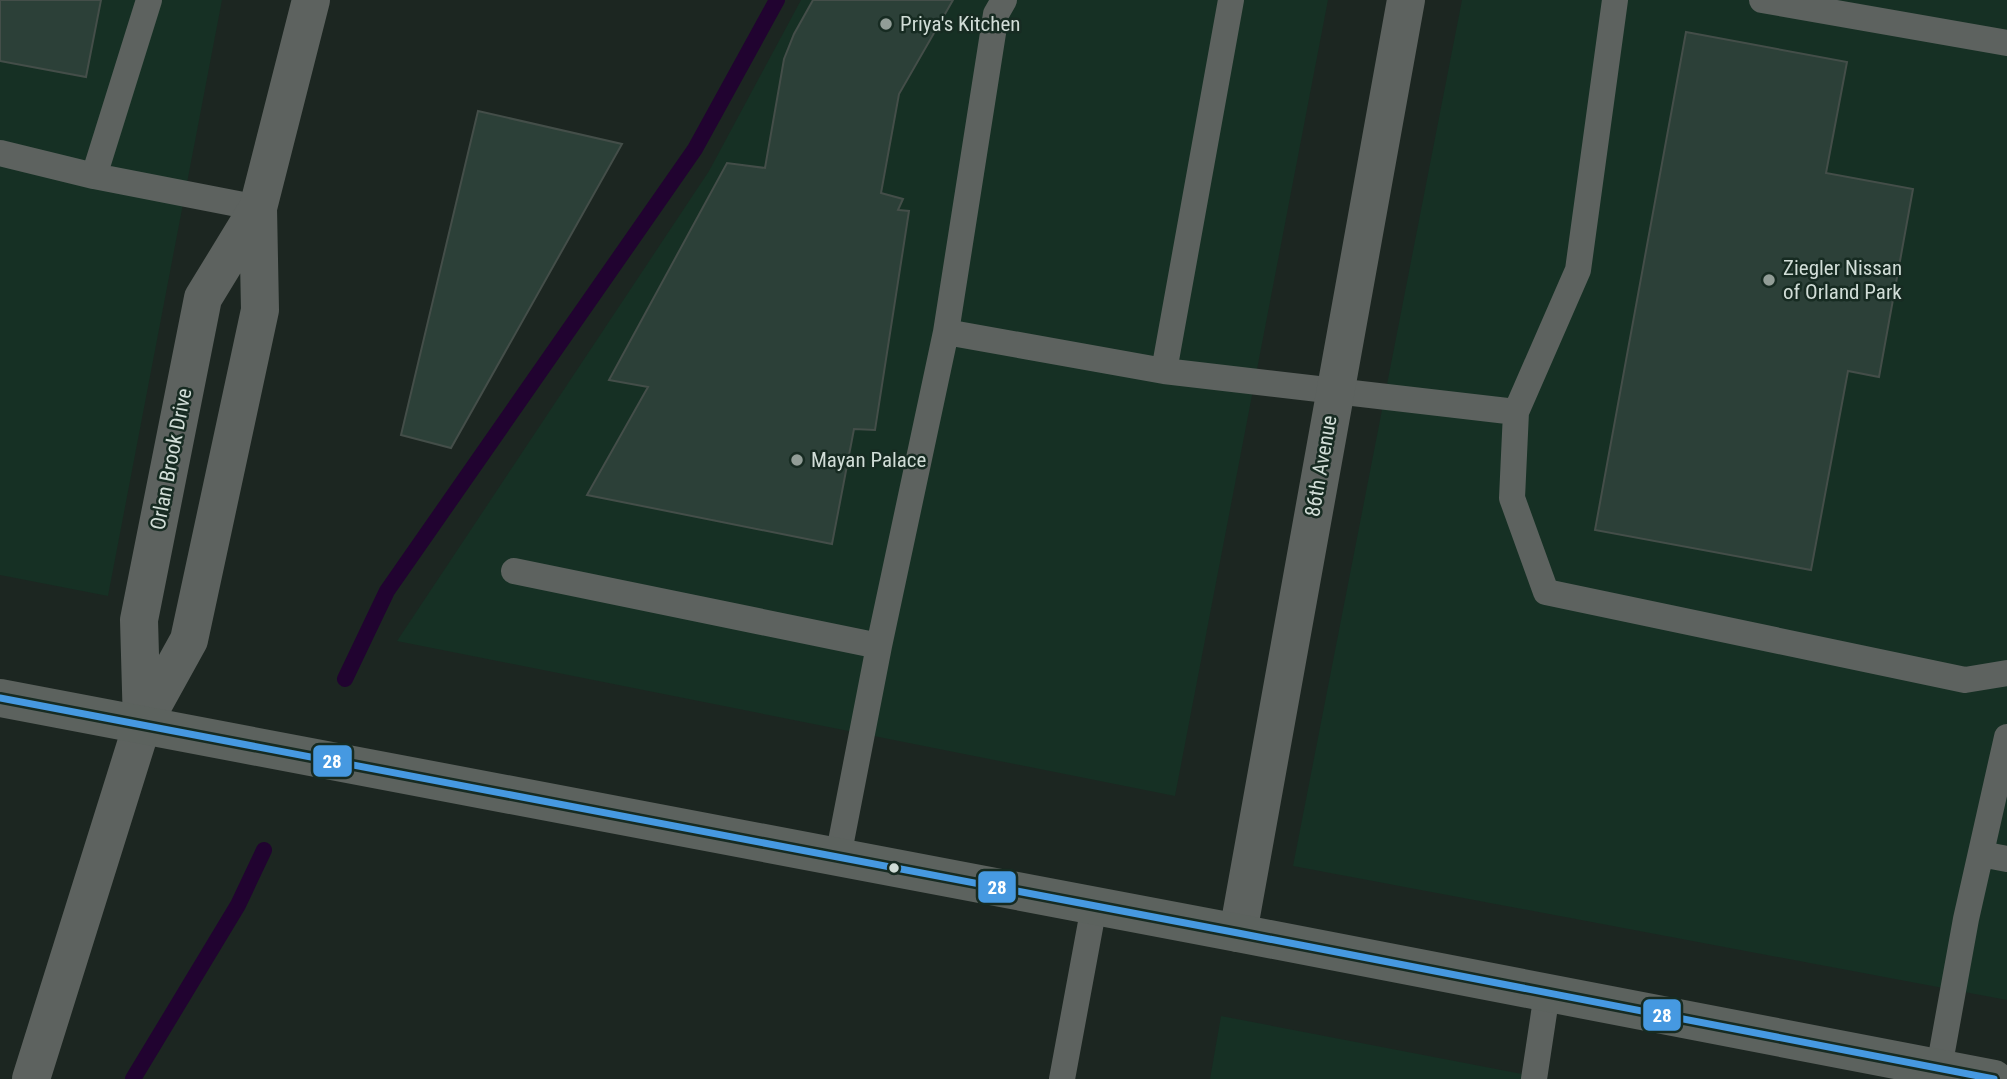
<svg xmlns="http://www.w3.org/2000/svg" width="2007" height="1079" viewBox="0 0 2007 1079" font-family="'Roboto Condensed',sans-serif">
  <style>
    .built { fill: #163024 }
    .lines { fill: none; stroke-linecap: round; stroke-linejoin: round }
    .stream { stroke: #210330; stroke-width: 16 }
    .building { fill: #2c4038; stroke: #444e49; stroke-width: 2 }
    .service { stroke: #5d625f; stroke-width: 26 }
    .minor { stroke: #5d625f; stroke-width: 38 }
    .primary { stroke: #5c625e; stroke-width: 38 }
    .bus-1-casing { stroke: #172b22; stroke-width: 12 }
    .bus-1 { stroke: #4699e1; stroke-width: 7 }
    .poi-dot { fill: #929d97; stroke: #172b22; stroke-width: 2.5 }
    .bus-dot { fill: #d1ddd7; stroke: #172b22; stroke-width: 2.5 }
    .labels { text-anchor: middle; stroke-width: 5; stroke-linejoin: round; paint-order: stroke }
    .poi-label { font-size: 21px; fill: #d1ddd7; stroke: #172b22; text-anchor: start }
    .street-label { font-size: 21px; fill: #d1ddd7; stroke: #172b22 }
    .line-badge { stroke: #172b22; stroke-width: 2.5 }
    .badge-label { font-size: 19px; text-anchor: middle; font-weight: bold; fill: #fff }
  </style>
  <rect width="100%" height="100%" fill="#1c2621"/>
  <path class="built" d="M0,0h222l-114,596 -108,-21z
    M801,0h527l-153,796 -778,-155 312,-470z
    M1462,0h545v1000l-714,-134z
    M1221,1016l327,63h-338z"/>
  <g class="lines">
    <path class="stream" d="M345,679l42,-88 308,-442 82,-149
      M133,1079l105,-174 26,-55"/>
  </g>
  <path class="building" d="M0,0h101l-15,77 -86,-16z
    M813,0h140l-54,94 -18,99 22,6 -5,11 11,1 -34,219 -21,-1 -22,115 -245,-49 61,-108 -39,-7 118,-217 38,5 19,-109 10,-25z
    M1686,32l161,30 -21,111 87,16 -34,188 -31,-6 -37,199 -216,-40z
    M478,111l144,33 -171,304 -50,-13z"/>
  <g class="lines">
    <path class="service" d="M1762,0l245,43
      M0,153l94,23 164,32
      M94,176l55,-176
      M946,332l218,39 352,41 -4,86 34,94 419,88 42,-7
      M1164,371l67,-371
      M1516,412l62,-142 37,-270
      M514,571l365,75
      M1981,854l26,5
      M838,857l41,-211 67,-314 50,-318 8,-14
      M1939,1068l27,-149 41,-182
      M1062,1079l32,-173
      M1534,1079l13,-86"/>
    <path class="minor" d="M142,725l-3,-105 64,-322 55,-90
      M1238,933l168,-933
      M31,1079l111,-354 47,-85 71,-330 -2,-102 53,-208"/>
    <path class="primary" d="M0,698l1238,235 756,146"/>
    <g class="bus-1-casing">
      <path id="bus-1" d="M0,698l1238,235 756,146"/>
    </g>
    <use href="#bus-1" class="bus-1"/>
  </g>
  <g class="poi-dot">
    <circle cx="886" cy="24" r="7"/>
    <circle cx="1769" cy="280" r="7"/>
    <circle cx="797" cy="460" r="7"/>
  </g>
  <circle class="bus-dot" cx="894" cy="868" r="6"/>
  <g class="labels">
    <g class="poi-label">
      <text x="900" y="31">Priya's Kitchen</text>
      <text x="1783" y="275">Ziegler Nissan<tspan x="1783" dy="24">of Orland Park</tspan></text>
      <text x="811" y="467">Mayan Palace</text>
    </g>
    <g class="street-label">
      <text transform="translate(171 459) rotate(-79)" y="7">Orlan Brook Drive</text>
      <text transform="translate(1321 466) rotate(-80)" y="7">86th Avenue</text>
    </g>
  </g>
  <g class="line-badge">
    <rect x="312" y="744" width="41" height="34" rx="7" fill="#4699e1"/>
    <rect x="977" y="870" width="40" height="34" rx="7" fill="#4699e1"/>
    <rect x="1642" y="998" width="40" height="34" rx="7" fill="#4699e1"/>
  </g>
  <g class="badge-label">
    <text x="332" y="768">28</text>
    <text x="997" y="894">28</text>
    <text x="1662" y="1022">28</text>
  </g>
</svg>
